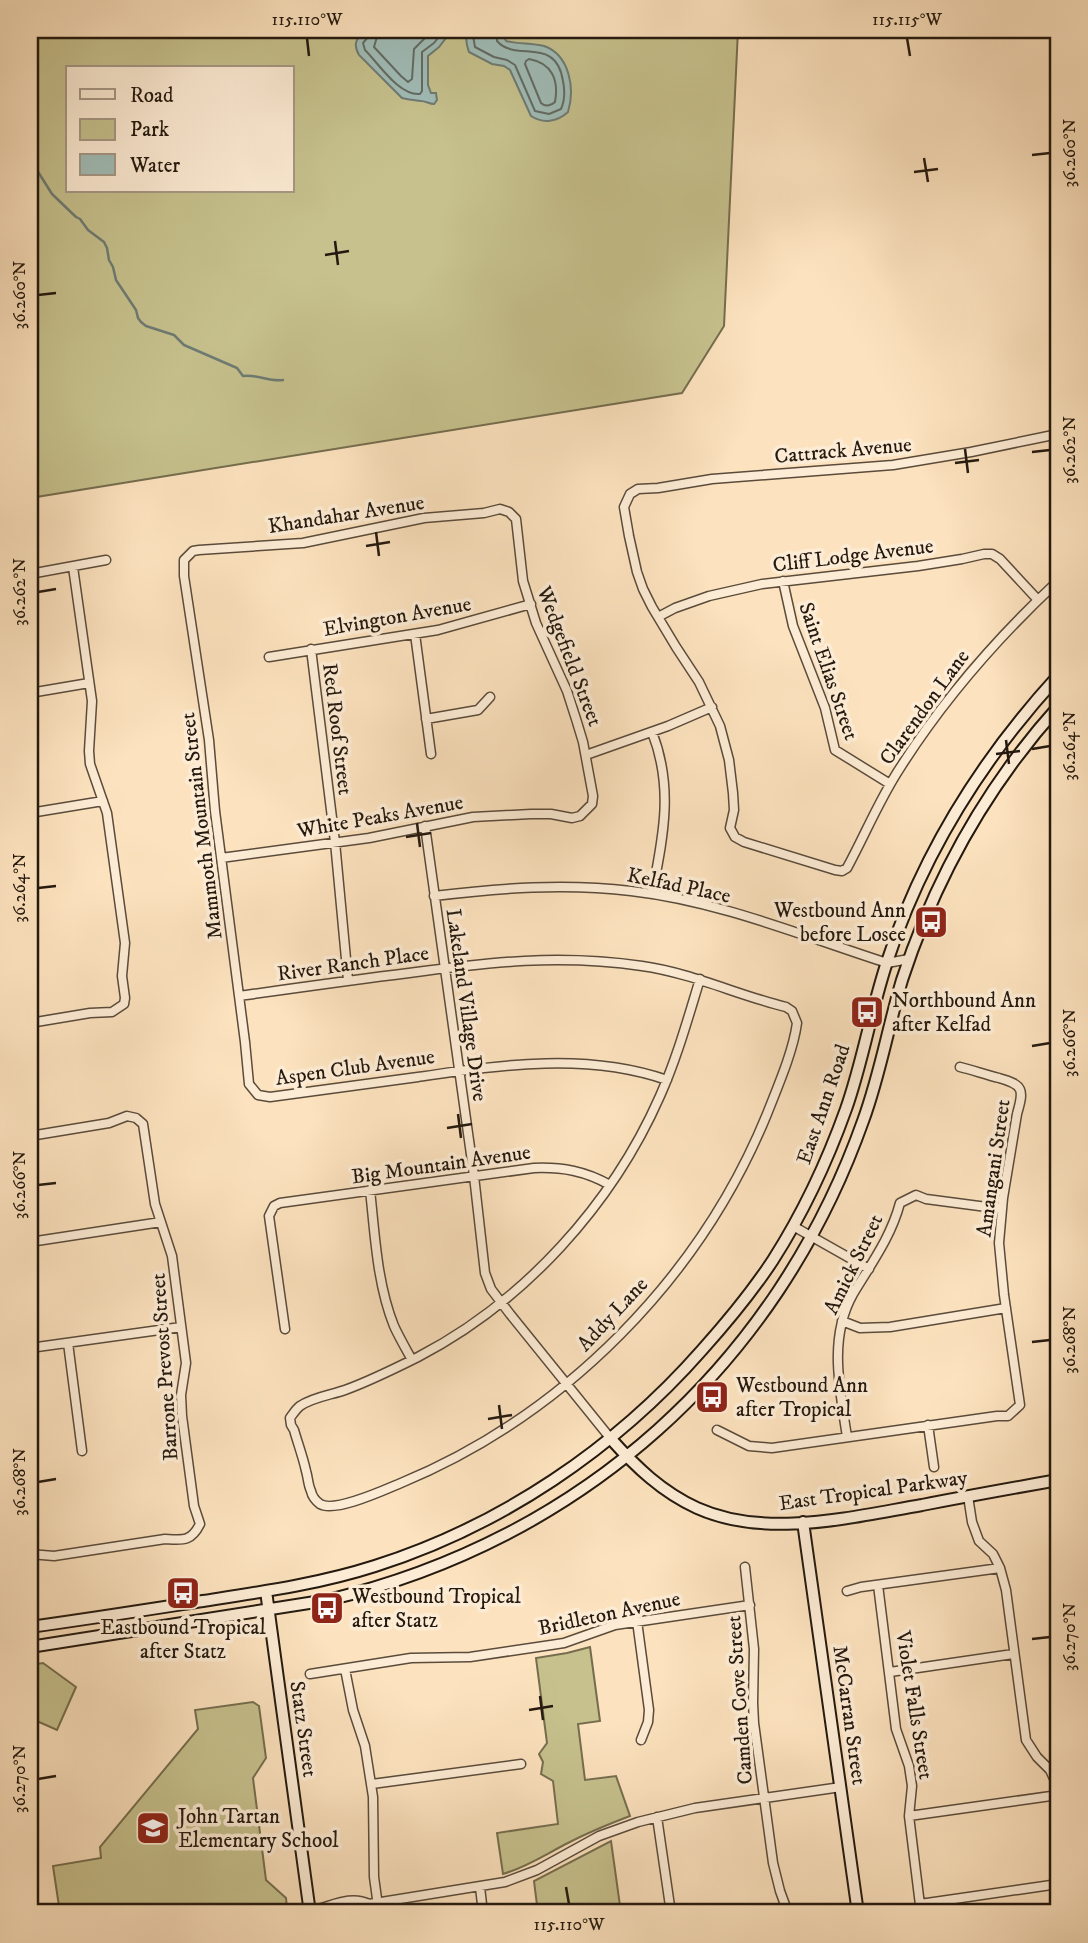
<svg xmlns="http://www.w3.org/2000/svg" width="1088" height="1943" viewBox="0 0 1088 1943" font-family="'IM FELL DW Pica',serif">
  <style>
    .green { fill: #c6c18d; stroke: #756d4e; stroke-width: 2; fill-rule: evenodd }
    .water { fill: #a0bdb8; stroke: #6e7b74; stroke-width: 2 }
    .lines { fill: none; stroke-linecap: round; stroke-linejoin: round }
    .shore { stroke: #626b64; stroke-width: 2 }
    .stream { stroke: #6e7b74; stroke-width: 2.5 }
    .street-casing { stroke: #5a4b3b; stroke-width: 11 }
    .secondary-casing { stroke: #24190f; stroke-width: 14 }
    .street { stroke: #fdecd5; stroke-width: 8 }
    .secondary { stroke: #fdecd5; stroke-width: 10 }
    .ticks { fill: none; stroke: #24190f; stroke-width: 2.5 }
    .labels { text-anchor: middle; stroke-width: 7; stroke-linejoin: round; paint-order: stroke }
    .street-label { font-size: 21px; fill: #24190f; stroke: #fdecd5 }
    .poi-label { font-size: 21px; fill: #24190f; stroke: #fdecd5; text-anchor: start }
    .neatline { fill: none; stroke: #24190f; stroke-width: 2.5 }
    .ticks-label { font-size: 18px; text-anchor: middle; fill: #24190f }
  </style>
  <rect width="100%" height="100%" fill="#fce2be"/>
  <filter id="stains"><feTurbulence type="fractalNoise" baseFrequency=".00286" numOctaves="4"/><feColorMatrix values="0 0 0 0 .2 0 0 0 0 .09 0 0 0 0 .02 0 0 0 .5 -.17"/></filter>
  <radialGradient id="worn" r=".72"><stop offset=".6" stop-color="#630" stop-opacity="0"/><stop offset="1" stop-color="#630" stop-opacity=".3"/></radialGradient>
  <path class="green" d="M30,30h708l-14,296 -42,67 -652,105zM68,68h224v123h-224z
    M590,1647l10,74 -22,3 7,56 31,-4 14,40c-21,8 -41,16 -62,27 -22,11 -41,24 -65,31l-6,-41 61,-9 -5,-43 -12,-7 2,-12 -4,-8 8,-11 -11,-85 31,-5z
    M43,1663l33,24 -19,43 -27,-12v-53z
    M253,1702l6,4 7,52 -13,20 13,102 20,18 1,10 -35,5h-192l-7,-47 48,-8 -1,-11 98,-118 -3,-19z
    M611,1841l10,72h-83l-4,-32z"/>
  <path class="water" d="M368,30h84l-13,17 -11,9v29l3,8h5l1,7 -3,4c-5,0 -8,-3 -13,-3 -7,-1 -12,-1 -19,-3l-43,-43c-7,-12 -2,-18 9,-25z
    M465,30h38v5l3,6c13,3 26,2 38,5 26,9 31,43 24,66 -11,10 -25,12 -37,4l-21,-46 -6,-4 -12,-2 -23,-12 -2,-7z"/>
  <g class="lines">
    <path class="shore" d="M370,30l-1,6 -6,7 2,7c14,14 34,46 55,44l2,-3v-39l12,-9 10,-13
      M379,30l-5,17 27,29 7,6 4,-3 2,-30 19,-19
      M472,30l3,17 19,10 13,3 8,5 20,46 14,3 12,-5c4,-9 4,-18 2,-28 -7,-46 -47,-18 -66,-40v-11
      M529,59c23,4 30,21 26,43 -4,4 -10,5 -14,1l-16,-39 1,-3z"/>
    <path class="stream" d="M30,159l22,35 24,23 4,2 8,11 16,12 3,6 2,12 4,7 3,13 20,30 2,8 3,4 5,4 28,9 10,10 53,23 6,8c14,-2 26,6 40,4"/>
    <g class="street-casing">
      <path id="street" d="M1058,434l-87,18 -78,13 -181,14 -54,9 -20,1 -8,5 -6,13 5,29 8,36 6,17 9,18 24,40 23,35 21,44 9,34 4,33 1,17 -4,18 5,9 9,5 91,28 7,1 5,-3c18,-33 32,-68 53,-100 45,-71 97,-130 158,-187
        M30,574l76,-14
        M783,581l10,45 32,82 10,42 55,34
        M658,617l17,-9 34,-12 53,-12 156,-18 44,-7 22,-5h8l8,5 38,41
        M415,634l16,120
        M311,649l24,193 13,138
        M269,657l169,-27 93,-26
        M30,693l59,-10
        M426,719l52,-9 12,-13
        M652,732c22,56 11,105 0,162
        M586,755l82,-29 44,-19
        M30,813l73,-12
        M425,826l49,350 11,97 6,16 19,25 101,125
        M221,858l148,-20 104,-21 58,-3h20l21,4 8,-2 12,-12 1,-8 -10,-54 -7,-23 -9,-28 -31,-68 -13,-42 -7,-62 -7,-7 -9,-3 -16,4 -60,5 -121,25 -104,7 -6,1 -9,9v16l25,164 6,71 30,231 4,42 9,11 12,2c49,-7 99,-13 148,-20 83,-12 168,-25 249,3
        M434,896c66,-8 131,-13 197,-5 88,10 172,45 256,72l22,-4
        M239,996c57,-8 113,-16 170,-23 81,-11 150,-19 233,-7 50,7 95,29 144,41l6,4 5,12c-4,29 -19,63 -30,91 -67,164 -202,301 -366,369 -17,7 -66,30 -81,21 -4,-3 -8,-8 -9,-13 -3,-6 -3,-14 -5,-20 -3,-14 -8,-27 -12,-41l-3,-5 -1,-7c3,-4 6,-9 10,-12 13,-9 31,-11 45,-16 25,-9 49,-21 73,-33 106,-55 194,-152 242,-261 17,-38 28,-78 40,-117
        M30,1023l60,-10 22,-1 12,-8 1,-6 -3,-22 3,-33 -18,-130 -17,-49 -1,-13 3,-50 -19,-134
        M30,1136l79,-13 18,-7 9,2 7,6 12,80 17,52 14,107 -5,32 1,21 12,90 6,18c-9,18 -17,16 -35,15l-111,17 -24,-2
        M370,1190c5,45 7,94 24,136 5,11 12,23 18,34
        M793,1226l76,43
        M30,1242l131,-20
        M842,1321l18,7 30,-1 116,-19
        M285,1329l-16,-113 5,-10 6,-3 254,-35c29,-1 51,3 76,17
        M68,1343l14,108
        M30,1348l151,-21
        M928,1425l6,42
        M717,1430l32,16 23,2 225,-32h11l12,-11 -16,-110 -5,-52 4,-45 14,-84c7,-24 7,-29 -18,-36 -13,-3 -26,-8 -39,-11
        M847,1437c-7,-47 -19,-99 6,-143 18,-30 38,-57 47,-91l16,-8 10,4 76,10
        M968,1496l4,26 7,19 14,13 7,14 6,22 20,150 11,17 13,13 8,17
        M745,1567l9,82 -1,54 1,20 19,140 7,28 8,22
        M878,1585l18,144 13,37 3,20 -3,30 12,97
        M847,1591l14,-4 139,-19
        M637,1621l12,89 -1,12 -7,18
        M345,1669l8,41 12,36 8,51 1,80 5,36
        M890,1672l123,-18
        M310,1674l101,-16 59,-1 81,-12 13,-2 51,-18 135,-20
        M372,1784l149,-20
        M909,1816l149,-21
        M657,1817l14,96
        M480,1887l3,26
        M920,1904l138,-20
        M309,1911c20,-3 40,-17 60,-7l136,-22 32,-12 62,-34 39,-14 57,-14 146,-21
        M341,1913l20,-2 8,-7"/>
    </g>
    <g class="secondary-casing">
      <path id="secondary" d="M611,1439c25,28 51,53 86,69 69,31 154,9 225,-3 46,-9 91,-17 136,-25
        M803,1522l55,391
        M266,1591l44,322
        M30,1627c58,-8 115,-17 173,-26 58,-9 116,-17 172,-35 126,-40 240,-117 327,-216 26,-29 50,-58 71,-90 30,-47 54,-98 73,-151 17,-48 25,-99 41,-147 35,-107 95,-203 171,-286
        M30,1647l298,-47c253,-60 448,-234 535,-479 17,-46 25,-94 39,-141 33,-101 85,-194 156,-273"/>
    </g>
    <use href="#street" class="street"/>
    <use href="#secondary" class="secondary"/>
  </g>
  <path class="ticks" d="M307,38l2,18M907,38l3,18M1032,155l18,-2M924,158l4,24M914,172l24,-3M335,241l3,24M325,255l24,-4M38,295l18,-2M965,449l3,24M1032,452l18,-2M955,463l24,-3M376,532l3,24M366,546l24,-4M38,592l18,-3M1006,740l3,24M1032,749l18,-3M996,754l24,-3M417,823l3,24M406,837l25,-4M38,888l18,-2M1032,1046l18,-3M458,1114l3,24M447,1128l25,-4M38,1185l18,-2M1032,1342l18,-2M499,1405l3,24M488,1419l24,-4M38,1482l18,-3M1032,1639l18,-2M540,1696l3,24M529,1710l24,-4M38,1779l18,-3M566,1887l3,17"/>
  <defs>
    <g id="bus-square" transform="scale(1.75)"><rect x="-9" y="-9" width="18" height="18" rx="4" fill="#8f2418" stroke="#fdecd5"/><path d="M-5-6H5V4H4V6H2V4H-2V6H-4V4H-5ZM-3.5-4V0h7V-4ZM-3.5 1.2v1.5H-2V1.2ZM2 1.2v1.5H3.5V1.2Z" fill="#fff"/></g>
    <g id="school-square" transform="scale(1.75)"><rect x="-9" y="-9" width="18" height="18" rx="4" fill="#8f2418" stroke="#fdecd5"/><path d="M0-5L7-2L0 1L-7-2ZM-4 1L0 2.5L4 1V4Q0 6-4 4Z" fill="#fff"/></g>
  </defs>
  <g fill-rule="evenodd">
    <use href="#bus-square" x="931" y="922"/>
    <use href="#bus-square" x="867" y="1012"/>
    <use href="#bus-square" x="712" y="1397"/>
    <use href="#bus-square" x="183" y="1593"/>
    <use href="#bus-square" x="327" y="1608"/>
    <use href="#school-square" x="153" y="1828"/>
  </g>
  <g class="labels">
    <g class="street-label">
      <text transform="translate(843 450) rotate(-5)" y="7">Cattrack Avenue</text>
      <text transform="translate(346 514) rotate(-9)" y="7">Khandahar Avenue</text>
      <text transform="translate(853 555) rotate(-7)" y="7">Cliff Lodge Avenue</text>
      <text transform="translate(397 616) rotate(-10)" y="7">Elvington Avenue</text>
      <text transform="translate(570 656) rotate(69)" y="7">Wedgefield Street</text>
      <text transform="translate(829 671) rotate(71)" y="7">Saint Elias Street</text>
      <text transform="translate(924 707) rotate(-54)" y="7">Clarendon Lane</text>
      <text transform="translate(338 729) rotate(83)" y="7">Red Roof Street</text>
      <text transform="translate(380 816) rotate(-10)" y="7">White Peaks Avenue</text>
      <text transform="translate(201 826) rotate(-97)" y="7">Mammoth Mountain Street</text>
      <text transform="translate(679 885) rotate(12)" y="7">Kelfad Place</text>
      <text transform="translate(353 963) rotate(-8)" y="7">River Ranch Place</text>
      <text transform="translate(467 1005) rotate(82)" y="7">Lakeland Village Drive</text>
      <text transform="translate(355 1067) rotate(-8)" y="7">Aspen Club Avenue</text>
      <text transform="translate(823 1104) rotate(-71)" y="7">East Ann Road</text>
      <text transform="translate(441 1164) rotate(-8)" y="7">Big Mountain Avenue</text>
      <text transform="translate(993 1168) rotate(-82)" y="7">Amangani Street</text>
      <text transform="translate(853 1264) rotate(-64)" y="7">Amick Street</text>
      <text transform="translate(612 1314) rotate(-47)" y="7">Addy Lane</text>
      <text transform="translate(164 1367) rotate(-94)" y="7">Barrone Prevost Street</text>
      <text transform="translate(873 1490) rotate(-8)" y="7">East Tropical Parkway</text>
      <text transform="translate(609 1613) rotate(-12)" y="7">Bridleton Avenue</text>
      <text transform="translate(739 1700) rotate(-94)" y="7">Camden Cove Street</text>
      <text transform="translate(915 1705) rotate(81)" y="7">Violet Falls Street</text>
      <text transform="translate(850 1715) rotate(82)" y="7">McCarran Street</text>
      <text transform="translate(304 1729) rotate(82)" y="7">Statz Street</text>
    </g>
    <g class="poi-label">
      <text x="906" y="917" text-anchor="end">Westbound Ann<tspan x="906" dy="24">before Losee</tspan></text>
      <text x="892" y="1007">Northbound Ann<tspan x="892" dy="24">after Kelfad</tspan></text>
      <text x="736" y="1392">Westbound Ann<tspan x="736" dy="24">after Tropical</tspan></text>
      <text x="352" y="1603">Westbound Tropical<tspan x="352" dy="24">after Statz</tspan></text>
      <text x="183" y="1634" text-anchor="middle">Eastbound Tropical<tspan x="183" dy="24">after Statz</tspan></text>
      <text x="178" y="1823">John Tartan<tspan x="178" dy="24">Elementary School</tspan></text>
    </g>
  </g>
  <rect width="1088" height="1943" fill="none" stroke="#fce2be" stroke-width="77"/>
  <rect x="66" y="66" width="228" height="126" fill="#fdecd5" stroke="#a69886" stroke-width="2"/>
  <rect x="80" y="89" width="35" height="10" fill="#fdecd5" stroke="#a69886" stroke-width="2"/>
  <text x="130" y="102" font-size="21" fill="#24190f">Road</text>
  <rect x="80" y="119" width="35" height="21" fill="#c6c18d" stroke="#a69886" stroke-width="2"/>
  <text x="130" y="136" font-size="21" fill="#24190f">Park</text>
  <rect x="80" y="154" width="35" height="21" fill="#a0bdb8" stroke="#a69886" stroke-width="2"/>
  <text x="130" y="172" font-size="21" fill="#24190f">Water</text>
  <rect x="38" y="38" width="1012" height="1866" class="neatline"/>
  <g class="ticks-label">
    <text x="307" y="25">115.110°W</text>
    <text x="907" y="25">115.115°W</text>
    <text transform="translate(1069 153) rotate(-90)" y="6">36.260°N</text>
    <text transform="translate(19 295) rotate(-90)" y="6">36.260°N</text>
    <text transform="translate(1069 450) rotate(-90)" y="6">36.262°N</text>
    <text transform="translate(19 592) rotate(-90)" y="6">36.262°N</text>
    <text transform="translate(1069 746) rotate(-90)" y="6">36.264°N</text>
    <text transform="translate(19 888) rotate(-90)" y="6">36.264°N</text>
    <text transform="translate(1069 1043) rotate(-90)" y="6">36.266°N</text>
    <text transform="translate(19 1185) rotate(-90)" y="6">36.266°N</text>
    <text transform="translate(1069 1340) rotate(-90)" y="6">36.268°N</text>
    <text transform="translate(19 1482) rotate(-90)" y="6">36.268°N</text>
    <text transform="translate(1069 1637) rotate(-90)" y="6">36.270°N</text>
    <text transform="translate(19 1779) rotate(-90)" y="6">36.270°N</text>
    <text x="569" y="1930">115.110°W</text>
  </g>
  <rect width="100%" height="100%" filter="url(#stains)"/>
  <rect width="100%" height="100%" fill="url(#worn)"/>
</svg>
